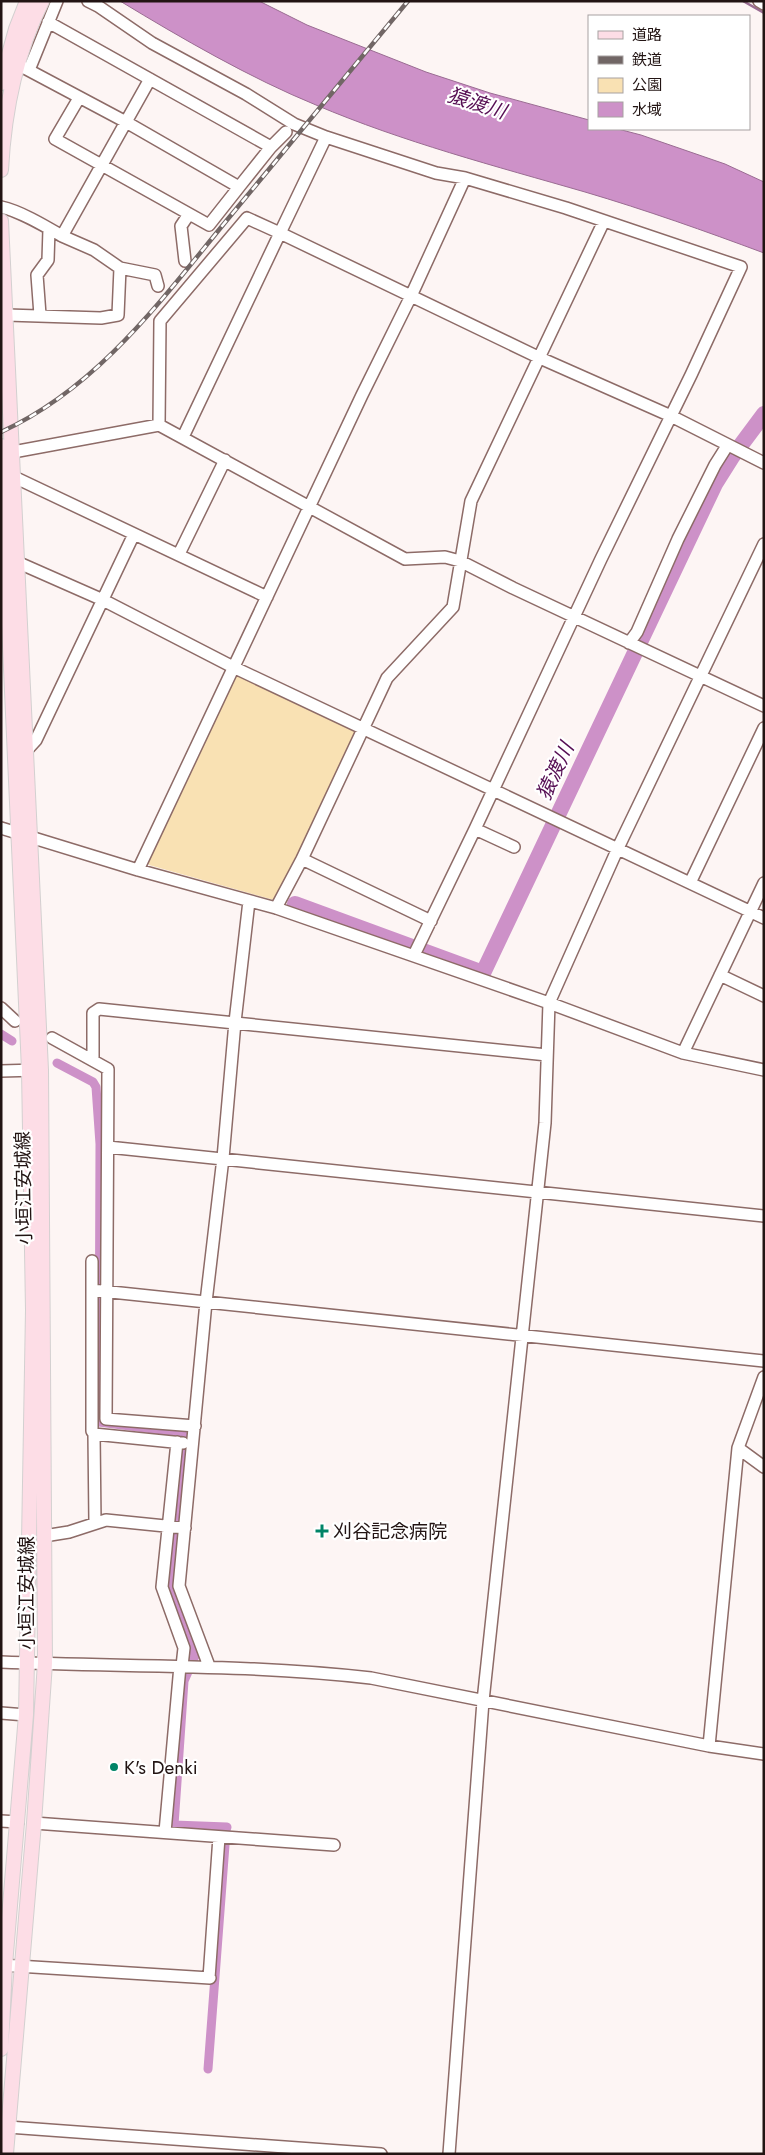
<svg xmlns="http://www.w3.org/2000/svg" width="765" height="2155" viewBox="0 0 765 2155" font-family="Jost,'Noto Sans JP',sans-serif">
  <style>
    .green { fill: #f9e1b3 }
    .water { fill: #cd91c8; stroke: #9a6c92 }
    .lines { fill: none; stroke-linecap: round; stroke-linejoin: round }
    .stream { stroke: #9a6c92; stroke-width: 2.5 }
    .canal { stroke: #cd91c8; stroke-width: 9 }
    .river { stroke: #cd91c8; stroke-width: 16 }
    .minor-casing { stroke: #8d6b67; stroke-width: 14 }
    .major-casing { stroke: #d3d0d0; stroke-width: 16 }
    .minor { stroke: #fff; stroke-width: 11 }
    .major { stroke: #fddde6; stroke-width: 14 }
    .rail-casing { stroke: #716665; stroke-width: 4.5 }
    .rail { stroke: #fff; stroke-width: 2.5; stroke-dasharray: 8; stroke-linecap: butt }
    .poi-dot { fill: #008467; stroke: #fff; stroke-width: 2 }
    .labels { text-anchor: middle; stroke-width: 4.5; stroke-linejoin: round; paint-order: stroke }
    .street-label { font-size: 19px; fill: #221413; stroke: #fff }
    .poi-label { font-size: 19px; fill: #221413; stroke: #fff; text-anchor: start }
    .water-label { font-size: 20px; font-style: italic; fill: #560e53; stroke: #fff }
  </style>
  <rect width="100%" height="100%" fill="#fdf5f4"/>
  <path class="green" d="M235,675l120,55 2,4 -59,122 -24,44 -125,-35 -2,-4z"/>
  <path class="water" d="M120,1h139l48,24 119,47 64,21 99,27v9h29l23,6 84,29 39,18v71c-59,-22 -118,-43 -179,-61 -90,-26 -182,-50 -269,-87 -66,-27 -135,-67 -196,-104z"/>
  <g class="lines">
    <path class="stream" d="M743,1l21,12"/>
    <path class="canal" d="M1,1034l11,7
      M57,1063l36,19 3,5 4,57 -1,278 85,11 -14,154 25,69 -11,25 -10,144 53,2 -1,3
      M208,2069l17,-224"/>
    <path class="river" d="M295,904l188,69 232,-489 17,-27 32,-43"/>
    <g class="minor-casing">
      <path id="minor" d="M88,1l10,5 54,37 94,51 48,30 32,13
        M759,1l5,3
        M17,64l109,58 113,65 32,-40 -223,-125
        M29,70l28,-69
        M79,98l-24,41 154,86 30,-38
        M271,147l15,-15
        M1,207c19,4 44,19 61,29l88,-157
        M185,261l-4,-35 8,-12
        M120,268l35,7 3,11
        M7,315l94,3 17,-3 2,-47 -26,-18 -32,-14
        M40,315l-3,-40 11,-15 1,-31
        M159,425l1,-104 87,-103 33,15 46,-96 110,36 29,5 101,30 175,59 -50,108 -90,184 -126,270 -61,126
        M183,437l97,-204 260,125 131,58 93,47
        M13,452l146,-27 246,134 40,-2 15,4 53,27 251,118
        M14,477l253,120
        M179,554l46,-94
        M10,559l93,41 130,67 531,251
        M629,643l8,-11 41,-93 37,-74 12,-19
        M25,752l11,-12 98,-206
        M1,828l137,42 138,38 273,95 134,50 81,17
        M475,829l39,18
        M302,859l129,62
        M138,870l224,-475 49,-99 54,-118
        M690,883l74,-155
        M276,908l26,-49 85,-181 66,-71 18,-106 133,-280
        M720,975l44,21
        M1,1008l14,13
        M52,1038l56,31 -2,350 89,7
        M683,1053l81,-170
        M93,1060v-47l6,-4 448,46
        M1,1071l36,-1
        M108,1147l656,69
        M92,1261v170l2,3
        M92,1290l672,71
        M177,1442l-15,145 22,61 -2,18
        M738,1448l26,19
        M95,1523l-1,-89 89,9
        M44,1536l25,-4 37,-12 79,8
        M1,1662c124,5 247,2 370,16l338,68 55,8
        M209,1666l-30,-80 27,-284 17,-144 12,-136 14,-121
        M1,1713l25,2
        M709,1746l29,-298 26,-71
        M1,1821l17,1
        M34,1823l300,22
        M165,1832l15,-166
        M1,1965l209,13
        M209,1978l10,-141
        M8,2127l373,27
        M449,2154l34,-453 62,-578 4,-120 69,-155 146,-304"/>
    </g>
    <g class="major-casing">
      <path id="major" d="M1,83l15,-54 11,-28
        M1,170c3,-58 15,-117 41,-169
        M1,221l40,849 4,593 -11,160 -28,331
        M1,446l28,624 4,240 -7,405 -21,250 -4,84"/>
    </g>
    <use href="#minor" class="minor"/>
    <use href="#major" class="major"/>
    <g class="rail-casing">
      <path id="rail" d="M1,432c100,-46 163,-136 231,-218 59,-71 117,-142 176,-213"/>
    </g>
    <use href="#rail" class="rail"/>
  </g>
  <g class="poi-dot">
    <path d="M319.5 1523.5h5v5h5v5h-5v5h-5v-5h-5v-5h5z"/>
    <circle cx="114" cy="1767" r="5"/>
  </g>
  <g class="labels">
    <g class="street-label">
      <text transform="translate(23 1188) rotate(-91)" y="7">小垣江安城線</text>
      <text transform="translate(26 1593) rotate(-90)" y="7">小垣江安城線</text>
    </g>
    <g class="poi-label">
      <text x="333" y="1538">刈谷記念病院</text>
      <text x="124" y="1774">K's Denki</text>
    </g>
    <g class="water-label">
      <text transform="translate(477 103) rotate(18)" y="7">猿渡川</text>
      <text transform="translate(555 771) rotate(-65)" y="7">猿渡川</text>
    </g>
  </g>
  <rect width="765" height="2155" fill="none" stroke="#221413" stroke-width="5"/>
  <rect x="588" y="15" width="162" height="115" fill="#ffffff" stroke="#a7a1a1"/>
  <rect x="598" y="31" width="25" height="8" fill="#fddde6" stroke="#a7a1a1"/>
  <text x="632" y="40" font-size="15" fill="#221413">道路</text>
  <rect x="598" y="56" width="25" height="8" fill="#716665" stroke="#a7a1a1"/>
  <text x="632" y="65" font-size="15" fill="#221413">鉄道</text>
  <rect x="598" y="78" width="25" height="15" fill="#f9e1b3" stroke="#a7a1a1"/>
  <text x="632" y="90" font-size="15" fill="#221413">公園</text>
  <rect x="598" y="102" width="25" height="15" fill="#cd91c8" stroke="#a7a1a1"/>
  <text x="632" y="115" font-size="15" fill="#221413">水域</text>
</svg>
